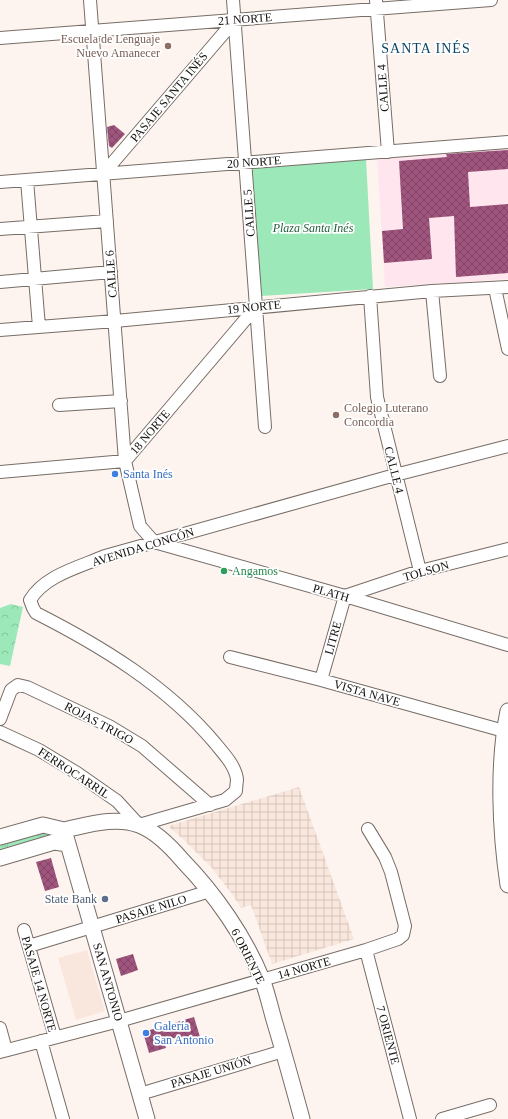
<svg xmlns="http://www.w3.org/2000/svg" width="508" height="1119" viewBox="0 0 508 1119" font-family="Georgia,serif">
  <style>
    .built { fill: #f9e7dd }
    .industrial { fill: url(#industrial-grid) }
    .education { fill: #fee5ee }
    .grass { fill: url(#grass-tufts) }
    .forest { fill: url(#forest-crowns) }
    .park { fill: #9de8b9 }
    .building { fill: url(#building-cross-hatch) }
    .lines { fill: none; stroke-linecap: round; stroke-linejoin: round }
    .minor-casing { stroke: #776d67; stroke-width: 14 }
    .major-casing { stroke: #776d67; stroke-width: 17 }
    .minor { stroke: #fff; stroke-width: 12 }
    .major { stroke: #fff; stroke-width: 15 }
    .education-dot { fill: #8d6e63; stroke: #fff; stroke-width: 1.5 }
    .shop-dot { fill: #3f7fe0; stroke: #fff; stroke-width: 1.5 }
    .leisure-dot { fill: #2e9e5b; stroke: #fff; stroke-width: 1.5 }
    .service-dot { fill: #5c6f8a; stroke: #fff; stroke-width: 1.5 }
    .labels { text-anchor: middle; stroke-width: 3.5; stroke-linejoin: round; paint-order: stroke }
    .street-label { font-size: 12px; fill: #130f0d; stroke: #fff }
    .education-label { font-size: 12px; fill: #785e54; stroke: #fff; text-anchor: end }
    .park-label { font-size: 12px; font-style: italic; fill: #205d3b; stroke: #fff }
    .shop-label { font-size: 12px; fill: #366cbe; stroke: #fff; text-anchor: start }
    .leisure-label { font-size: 12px; fill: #27864d; stroke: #fff; text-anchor: start }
    .service-label { font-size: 12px; fill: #4e5e75; stroke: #fff; text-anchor: end }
    .quarter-label { font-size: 14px; letter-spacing: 1px; fill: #0d4567; stroke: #fff }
  </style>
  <defs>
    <pattern id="industrial-grid" width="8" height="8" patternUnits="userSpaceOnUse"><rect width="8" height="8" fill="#f9e7dd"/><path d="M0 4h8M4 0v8" fill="none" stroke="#d5c5bc"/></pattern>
    <pattern id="grass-tufts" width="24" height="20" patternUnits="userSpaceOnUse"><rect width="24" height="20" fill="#9de8b9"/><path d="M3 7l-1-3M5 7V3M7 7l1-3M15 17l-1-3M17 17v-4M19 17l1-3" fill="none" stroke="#86c69e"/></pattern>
    <pattern id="forest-crowns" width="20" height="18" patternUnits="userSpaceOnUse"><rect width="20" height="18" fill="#9de8b9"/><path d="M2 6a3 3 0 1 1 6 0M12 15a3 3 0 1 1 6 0" fill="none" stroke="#86c69e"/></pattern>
    <pattern id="building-cross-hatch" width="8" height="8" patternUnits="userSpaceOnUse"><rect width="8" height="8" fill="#9f557d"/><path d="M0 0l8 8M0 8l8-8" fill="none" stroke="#804565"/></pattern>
  </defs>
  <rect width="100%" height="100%" fill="#fef4ef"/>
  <path class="built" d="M87,950l18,61 -29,9 -18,-62z"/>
  <path class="industrial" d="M299,787l55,152 -82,25 -21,-59 -10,3 -9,-14 -21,-27 -28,-28 -15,-13z"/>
  <path class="education" d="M508,148v131l-123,8 -8,-130z"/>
  <path class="grass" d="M44,830l4,7 -48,13v-7z"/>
  <path class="forest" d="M11,604l12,3 -13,59 -10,-2v-56z"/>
  <path class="park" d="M366,159l7,130 -112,7 -10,-128z"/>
  <path class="building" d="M114,125l11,9 -13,14 -3,-2 -2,-19z
    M508,150v19l-40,3 2,35 38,-3v69l-52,4 -2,-61 -25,2 3,41 -48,4 -2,-32 21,-2 -4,-68 48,-4 -1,-3z
    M51,858l8,29 -14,4 -9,-29z
    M133,954l5,16 -17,6 -5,-17z
    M194,1017l6,20 -17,5 -2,-6 -17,5 2,7 -17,5 -6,-21z"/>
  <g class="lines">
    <g class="minor-casing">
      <path id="minor" d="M90,0l35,461 15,65 14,16 191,54 163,49
        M233,0l32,427
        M376,0l12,152
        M0,38l491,-38
        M103,174l132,-154
        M27,180l12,147
        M0,182l508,-40
        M0,229l107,-8
        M0,282l111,-10
        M495,288l13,61
        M432,291l8,85
        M370,296l7,101 43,174
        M0,330l115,-9 317,-30 76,-4
        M59,405l62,-4
        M0,472l125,-11 131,-154
        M230,657l91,23 183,51
        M321,680l24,-84 75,-25 88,-22
        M0,719l11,-29 7,-5 9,2 82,39 33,20 68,59
        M0,732l39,18 38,23 40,28 22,24 86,-25 11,-9c0,-4 1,-9 1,-12 -2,-14 -14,-26 -22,-36 -48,-57 -114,-97 -179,-130l-3,-5 -3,-8c15,-25 50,-33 75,-44l290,-81 113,-29
        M24,930l31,107
        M29,946l181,-55
        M366,950l44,169
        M0,1028l6,22
        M41,1041l22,78
        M0,1052l119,-31 247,-71 32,-11 5,-4 2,-9 -14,-54 -6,-15 -17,-28
        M140,1094l143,-43
        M442,1119l48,-14"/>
    </g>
    <g class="major-casing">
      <path id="major" d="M508,711c-11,53 -8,120 0,174
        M0,837l43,-12 21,5
        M0,858l54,-16 14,2
        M147,1119l-83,-289c24,-5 51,-14 75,-5 16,6 33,23 44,36 32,33 62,76 79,118 5,13 8,27 12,41 10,33 19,66 28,99"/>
    </g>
    <use href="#minor" class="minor"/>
    <use href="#major" class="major"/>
  </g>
  <g class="education-dot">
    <circle cx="168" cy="46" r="4"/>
    <circle cx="336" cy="415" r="4"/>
  </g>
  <g class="shop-dot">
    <circle cx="115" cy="474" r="4"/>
    <circle cx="146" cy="1033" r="4"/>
  </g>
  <circle class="leisure-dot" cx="224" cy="571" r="4"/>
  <circle class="service-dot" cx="105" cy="899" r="4"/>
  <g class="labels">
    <g class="street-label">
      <text transform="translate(245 19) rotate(-4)" y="4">21 NORTE</text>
      <text transform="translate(383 88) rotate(-94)" y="4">CALLE 4</text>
      <text transform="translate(169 97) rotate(-50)" y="4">PASAJE SANTA INÉS</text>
      <text transform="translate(254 162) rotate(-4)" y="4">20 NORTE</text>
      <text transform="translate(249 213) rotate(-94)" y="4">CALLE 5</text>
      <text transform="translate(111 274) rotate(-94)" y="4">CALLE 6</text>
      <text transform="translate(254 307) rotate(-6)" y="4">19 NORTE</text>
      <text transform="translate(150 432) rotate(-50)" y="4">18 NORTE</text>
      <text transform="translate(394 470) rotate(76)" y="4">CALLE 4</text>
      <text transform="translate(143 547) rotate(-17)" y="4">AVENIDA CONCÓN</text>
      <text transform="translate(426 571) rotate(-16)" y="4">TOLSON</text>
      <text transform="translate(331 593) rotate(16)" y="4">PLATH</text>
      <text transform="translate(333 638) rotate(-74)" y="4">LITRE</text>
      <text transform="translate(367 693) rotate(16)" y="4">VISTA NAVE</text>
      <text transform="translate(99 723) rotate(28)" y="4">ROJAS TRIGO</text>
      <text transform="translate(74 773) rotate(33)" y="4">FERROCARRIL</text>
      <text transform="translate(151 909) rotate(-17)" y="4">PASAJE NILO</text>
      <text transform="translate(248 956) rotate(63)" y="4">6 ORIENTE</text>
      <text transform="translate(304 968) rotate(-16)" y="4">14 NORTE</text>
      <text transform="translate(108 982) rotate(74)" y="4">SAN ANTONIO</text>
      <text transform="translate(39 984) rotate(74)" y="4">PASAJE 14 NORTE</text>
      <text transform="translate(388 1035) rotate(75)" y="4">7 ORIENTE</text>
      <text transform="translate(211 1072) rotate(-17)" y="4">PASAJE UNIÓN</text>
    </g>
    <g class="education-label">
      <text x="160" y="43">Escuela de Lenguaje<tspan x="160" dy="14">Nuevo Amanecer</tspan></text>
      <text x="344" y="412" text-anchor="start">Colegio Luterano<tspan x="344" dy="14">Concordia</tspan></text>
    </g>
    <g class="park-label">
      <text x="313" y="232">Plaza Santa Inés</text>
    </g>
    <g class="shop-label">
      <text x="123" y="478">Santa Inés</text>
      <text x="154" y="1030">Galería<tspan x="154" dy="14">San Antonio</tspan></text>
    </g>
    <g class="leisure-label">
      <text x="232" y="575">Angamos</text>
    </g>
    <g class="service-label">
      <text x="97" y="903">State Bank</text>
    </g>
    <g class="quarter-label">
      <text x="426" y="53">SANTA INÉS</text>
    </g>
  </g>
</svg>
